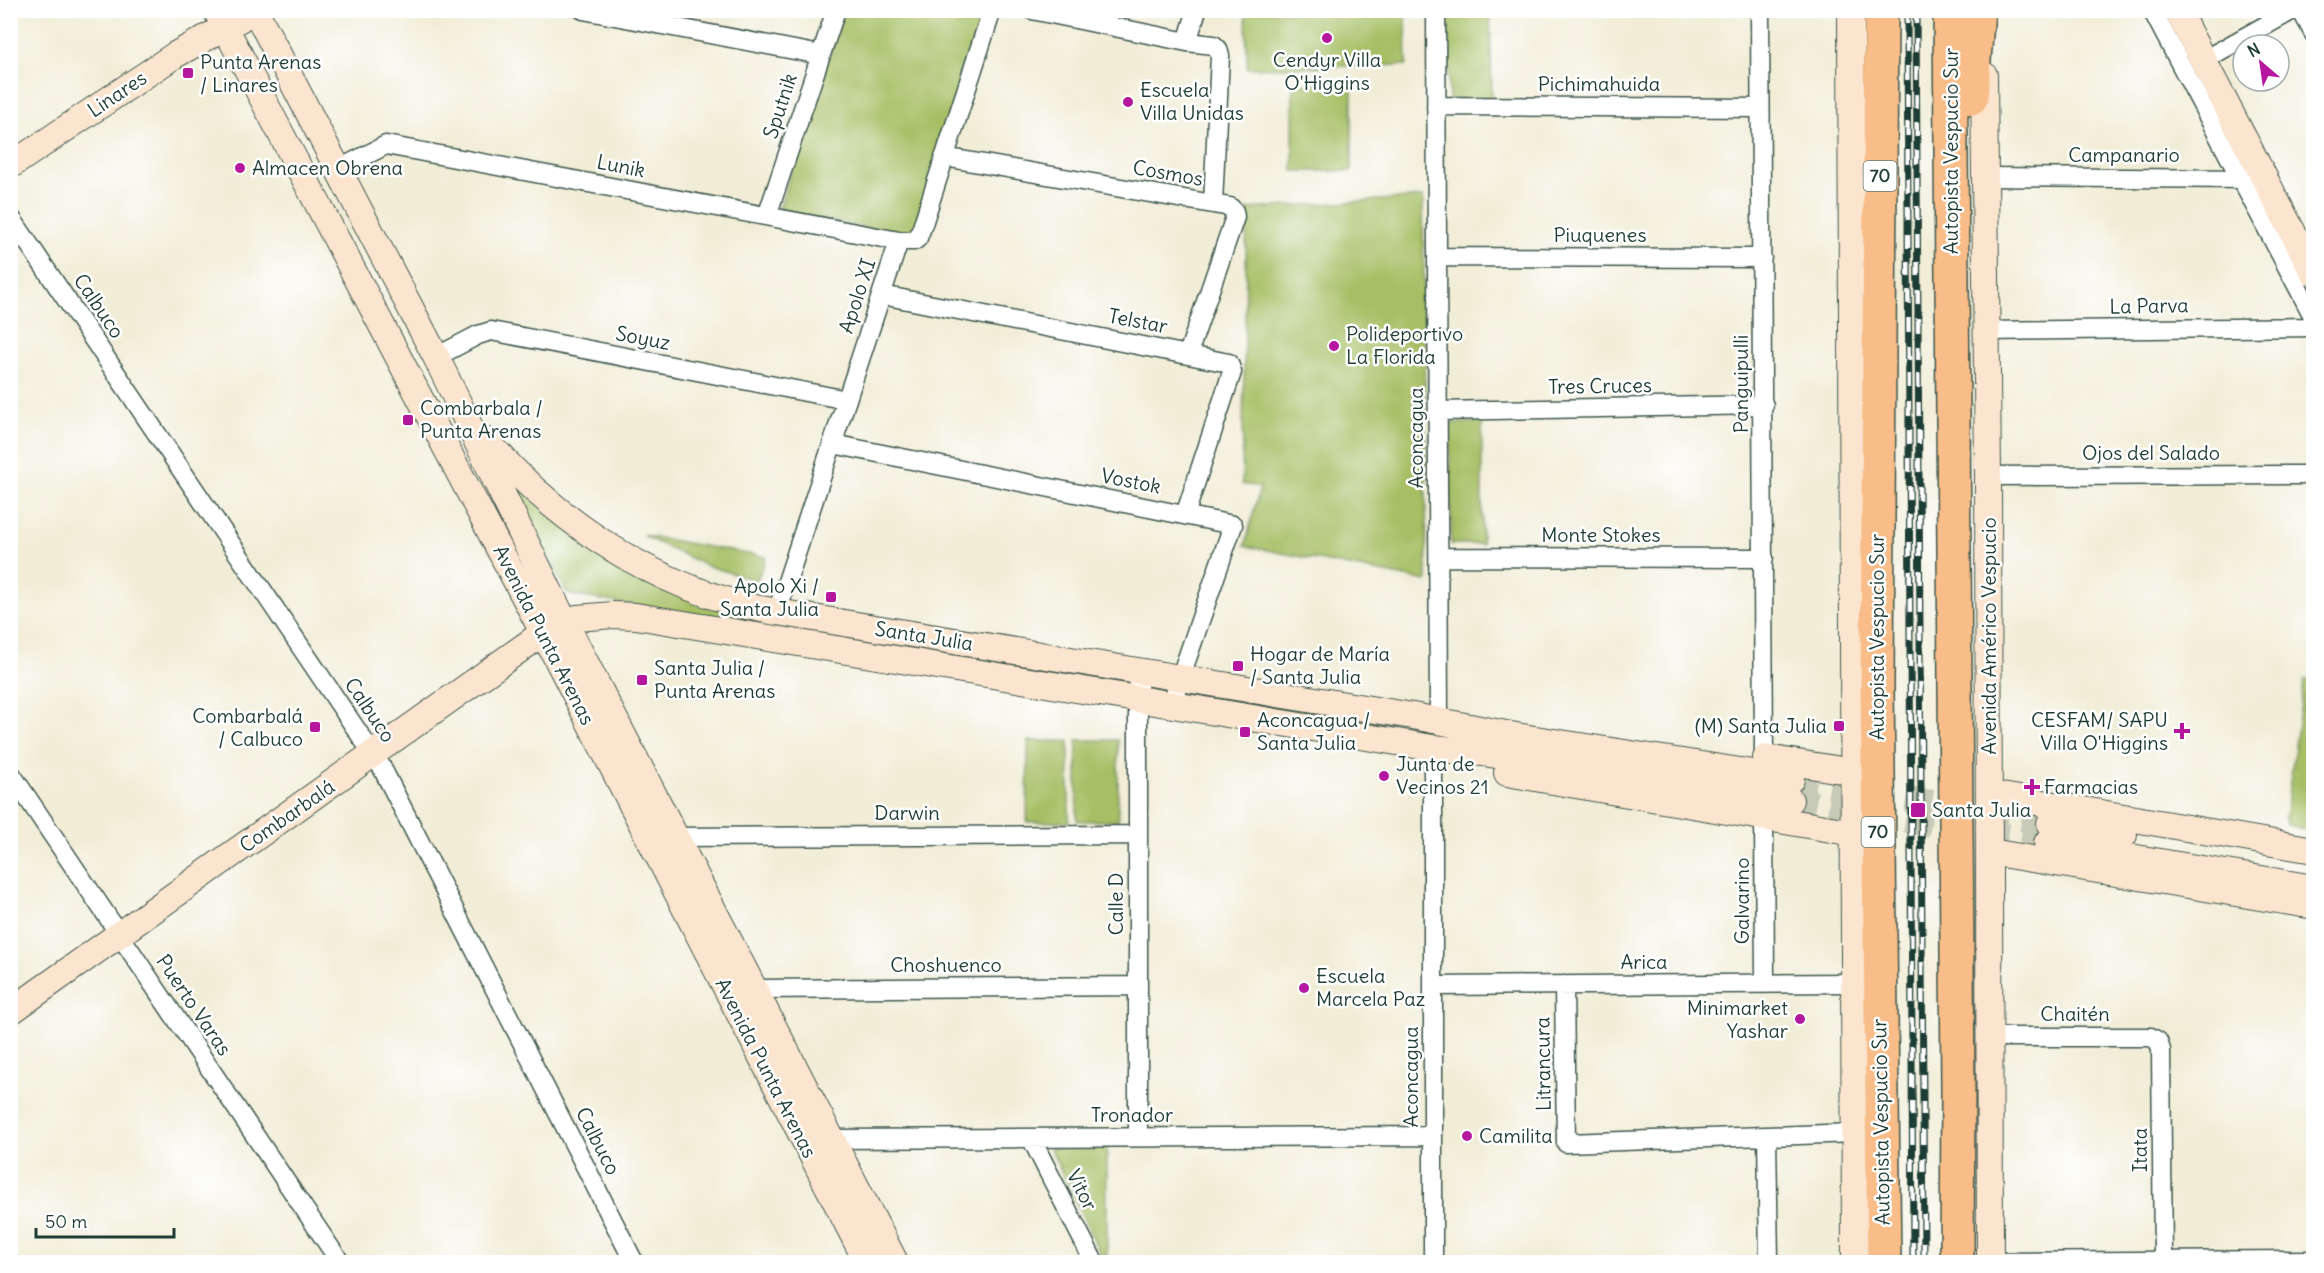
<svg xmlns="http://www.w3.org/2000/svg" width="2324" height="1273" viewBox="0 0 2324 1273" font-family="Delius,sans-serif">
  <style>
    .green { fill: #a6bf65; stroke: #627e4c; stroke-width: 1.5 }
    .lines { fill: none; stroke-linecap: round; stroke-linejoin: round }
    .secondary-tunnel { stroke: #c7cab6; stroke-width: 26; stroke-dasharray: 26 13; stroke-linecap: butt }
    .street-casing { stroke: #3e574c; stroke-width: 21 }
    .secondary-casing { stroke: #3e574c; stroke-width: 28 }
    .highway-casing { stroke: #3e574c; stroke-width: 36 }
    .street { stroke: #fff; stroke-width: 18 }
    .secondary { stroke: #fce5cf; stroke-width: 26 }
    .highway { stroke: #f8bd88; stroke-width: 33 }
    .rail-casing { stroke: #1f3d34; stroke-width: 7 }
    .rail { stroke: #fff; stroke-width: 4.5; stroke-dasharray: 14; stroke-linecap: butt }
    .poi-dot { fill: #b5179e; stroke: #fff; stroke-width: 2 }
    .labels { text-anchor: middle; stroke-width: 5; stroke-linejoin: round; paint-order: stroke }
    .shield { fill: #fff; stroke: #627771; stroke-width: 1.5 }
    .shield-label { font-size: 18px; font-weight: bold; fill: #1f3d34 }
    .poi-label { font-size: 20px; fill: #1f3d34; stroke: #fff; text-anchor: start }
    .street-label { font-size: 20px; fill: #1f3d34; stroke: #fff }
  </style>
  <rect width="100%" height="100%" fill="#fff"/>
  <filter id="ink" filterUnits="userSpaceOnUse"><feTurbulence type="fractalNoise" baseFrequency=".0167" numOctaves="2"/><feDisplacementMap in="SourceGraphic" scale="12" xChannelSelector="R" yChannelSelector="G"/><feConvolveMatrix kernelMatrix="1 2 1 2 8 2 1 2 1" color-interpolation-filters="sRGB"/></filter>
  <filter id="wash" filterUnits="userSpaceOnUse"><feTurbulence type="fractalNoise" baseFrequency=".008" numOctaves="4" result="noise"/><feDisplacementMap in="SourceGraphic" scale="24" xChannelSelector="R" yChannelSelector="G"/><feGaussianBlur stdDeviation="1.35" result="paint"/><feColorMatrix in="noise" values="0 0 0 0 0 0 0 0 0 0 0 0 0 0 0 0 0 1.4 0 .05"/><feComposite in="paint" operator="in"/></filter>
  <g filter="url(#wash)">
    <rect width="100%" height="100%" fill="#f1edd7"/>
    <path class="green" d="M844,11h141l-69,218 -7,7 -129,-25 -1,-2z
      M1246,11h160l1,54 -160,3z
      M1448,11h42l2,88 -43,1z
      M1352,83v88h-59v-87z
      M1423,197l4,384 -182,-35 15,-59 -18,-3 5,-275z
      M1482,422v122h-31l-1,-121z
      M518,489l235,130v3l-7,3 -174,-30 -6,-3 -51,-97z
      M642,535l124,22 -9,24 -52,-16z
      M811,629l311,49 1,4 -2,3 -309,-52z
      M2304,680h9v151l-27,-6 -1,-6z
      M1188,690l234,40v3l-2,2 -233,-39 -1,-4z
      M1077,740h41v81h-41z
      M1028,741h41v81h-42z
      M1107,1147v115h-3l-54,-114z"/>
  </g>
  <g filter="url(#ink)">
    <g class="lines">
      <path class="secondary-tunnel" d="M1791,779l259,44
        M1790,800l257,43"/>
      <g class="street-casing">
        <path id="street" d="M583,10l238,45
          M1032,10l155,32 27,3 4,4 2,7 -7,148
          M1436,10l3,711
          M1760,10l4,748
          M2152,10l162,308
          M2301,10l13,24
          M1187,42l10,-32
          M2202,61l91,-51
          M1436,106l324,2
          M944,157l286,50 4,4 1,6 -47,137
          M339,169l47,-24 513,96h15l4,-3 4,-11 70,-217
          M1984,177l266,2
          M10,216l371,550 253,496
          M767,216l69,-206
          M1438,257l324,1
          M882,295l347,68 3,9 -47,143
          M1986,331l328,-4
          M436,357l42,-22 13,-4 356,69
          M1438,411l326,-6
          M833,444l400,81 -62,180
          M1988,476l326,-1
          M1439,557l325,1
          M777,612l122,-371
          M1138,670v467
          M1433,748v514
          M10,772l330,490
          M1764,818l1,165
          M675,837l463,-2
          M1564,985l2,158 289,-10
          M1433,986l421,-3
          M754,989l384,-3
          M1990,1037h161l7,4 3,9 2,210
          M1767,1136l2,126
          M1031,1138l63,124
          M831,1139l602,-3
          M1990,1262l324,-2"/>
      </g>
      <g class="secondary-casing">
        <path id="secondary" d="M216,10l341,649 310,603
          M255,10l181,347 128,264 331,641
          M1851,10l4,1252
          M2177,10l137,263
          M1984,75l4,401 2,786
          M10,166l165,-111 65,-36
          M487,441c65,75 149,133 245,161 15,5 30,7 45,10l636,104 103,20 275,43
          M1766,758l88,14
          M1507,773l347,60
          M1990,794l324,56
          M2050,823l74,12
          M2047,843l267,45
          M1990,852l324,54
          M10,1012l533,-379 21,-12 13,-3 36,-3 23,1 797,132 50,5 307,47"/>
      </g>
      <g class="highway-casing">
        <path id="highway" d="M1881,10l-4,677 7,575
          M1950,10l8,1080 -1,172
          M1971,98l7,-88"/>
      </g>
      <use href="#street" class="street"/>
      <use href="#secondary" class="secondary"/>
      <use href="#highway" class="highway"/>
      <g class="rail-casing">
        <path id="rail" d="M1907,10l6,1252
          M1916,10l8,1252"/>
      </g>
      <use href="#rail" class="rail"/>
    </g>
  </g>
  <g class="poi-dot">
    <circle cx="1327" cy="38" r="6"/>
    <rect x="182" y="67" width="12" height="12" rx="3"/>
    <circle cx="1128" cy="102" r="6"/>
    <circle cx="240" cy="168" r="6"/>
    <circle cx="1334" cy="346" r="6"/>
    <rect x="402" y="414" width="12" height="12" rx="3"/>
    <rect x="825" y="591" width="12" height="12" rx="3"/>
    <rect x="1232" y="660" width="12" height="12" rx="3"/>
    <rect x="636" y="674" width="12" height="12" rx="3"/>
    <rect x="1833" y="720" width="12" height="12" rx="3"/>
    <rect x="309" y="721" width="12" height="12" rx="3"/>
    <path d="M2179 722h6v6h6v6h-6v6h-6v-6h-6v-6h6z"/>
    <rect x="1239" y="726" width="12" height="12" rx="3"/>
    <circle cx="1384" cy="776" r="6"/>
    <path d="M2029 778h6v6h6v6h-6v6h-6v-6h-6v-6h6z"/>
    <rect x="1910" y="802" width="16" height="16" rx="3"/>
    <circle cx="1304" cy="988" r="6"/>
    <circle cx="1800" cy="1019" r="6"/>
    <circle cx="1467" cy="1136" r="6"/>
  </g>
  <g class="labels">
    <g class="shield">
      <rect x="1863.5" y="161" width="33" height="30" rx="4.5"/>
      <rect x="1861.5" y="817" width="33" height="30" rx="4.5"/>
    </g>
    <g class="shield-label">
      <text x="1880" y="182">70</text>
      <text x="1878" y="838">70</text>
    </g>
    <g class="poi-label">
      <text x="1327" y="67" text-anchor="middle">Cendyr Villa<tspan x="1327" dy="23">O'Higgins</tspan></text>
      <text x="200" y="69">Punta Arenas<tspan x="200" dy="23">/ Linares</tspan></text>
      <text x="1140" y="97">Escuela<tspan x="1140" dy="23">Villa Unidas</tspan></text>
      <text x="252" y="175">Almacen Obrena</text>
      <text x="1346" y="341">Polideportivo<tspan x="1346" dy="23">La Florida</tspan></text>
      <text x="420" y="415">Combarbala /<tspan x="420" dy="23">Punta Arenas</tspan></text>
      <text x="819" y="593" text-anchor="end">Apolo Xi /<tspan x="819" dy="23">Santa Julia</tspan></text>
      <text x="1250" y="661">Hogar de María<tspan x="1250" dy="23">/ Santa Julia</tspan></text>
      <text x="654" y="675">Santa Julia /<tspan x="654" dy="23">Punta Arenas</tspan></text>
      <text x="303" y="723" text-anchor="end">Combarbalá<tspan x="303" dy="23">/ Calbuco</tspan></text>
      <text x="1257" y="727">Aconcagua /<tspan x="1257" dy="23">Santa Julia</tspan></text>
      <text x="2168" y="727" text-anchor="end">CESFAM/ SAPU<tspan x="2168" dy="23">Villa O'Higgins</tspan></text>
      <text x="1827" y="733" text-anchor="end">(M) Santa Julia</text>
      <text x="1396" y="771">Junta de<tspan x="1396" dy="23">Vecinos 21</tspan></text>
      <text x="2044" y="794">Farmacias</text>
      <text x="1932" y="817">Santa Julia</text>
      <text x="1316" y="983">Escuela<tspan x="1316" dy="23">Marcela Paz</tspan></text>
      <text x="1788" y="1015" text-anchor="end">Minimarket<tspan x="1788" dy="23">Yashar</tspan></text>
      <text x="1479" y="1143">Camilita</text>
    </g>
    <g class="street-label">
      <text x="1599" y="91">Pichimahuida</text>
      <text transform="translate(117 94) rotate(-34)" y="7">Linares</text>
      <text transform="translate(780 106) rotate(-72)" y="7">Sputnik</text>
      <text transform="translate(1951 151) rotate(-90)" y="7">Autopista Vespucio Sur</text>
      <text x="2124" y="162">Campanario</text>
      <text transform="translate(621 166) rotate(11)" y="7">Lunik</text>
      <text transform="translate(1168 173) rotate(10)" y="7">Cosmos</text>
      <text x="1600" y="242">Piuquenes</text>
      <text transform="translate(857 296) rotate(-72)" y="7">Apolo XI</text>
      <text transform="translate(99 306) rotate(56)" y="7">Calbuco</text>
      <text transform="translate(2149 306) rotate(-1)" y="7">La Parva</text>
      <text transform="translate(1138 321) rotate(11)" y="7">Telstar</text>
      <text transform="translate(643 338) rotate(11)" y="7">Soyuz</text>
      <text transform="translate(1741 384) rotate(-90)" y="7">Panguipulli</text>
      <text transform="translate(1600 386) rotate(-1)" y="7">Tres Cruces</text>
      <text transform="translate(1416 438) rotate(-90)" y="7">Aconcagua</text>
      <text x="2151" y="460">Ojos del Salado</text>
      <text transform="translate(1131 481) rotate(11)" y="7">Vostok</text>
      <text x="1601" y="542">Monte Stokes</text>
      <text transform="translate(544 635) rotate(63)" y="7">Avenida Punta Arenas</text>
      <text transform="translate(924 636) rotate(9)" y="7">Santa Julia</text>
      <text transform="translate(1989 636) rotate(-90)" y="7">Avenida Américo Vespucio</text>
      <text transform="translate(1877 637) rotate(-90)" y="7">Autopista Vespucio Sur</text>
      <text transform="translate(370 710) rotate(56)" y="7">Calbuco</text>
      <text x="907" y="820">Darwin</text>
      <text transform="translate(287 816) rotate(-35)" y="7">Combarbalá</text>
      <text transform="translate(1742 901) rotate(-90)" y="7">Galvarino</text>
      <text transform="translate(1116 904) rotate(-90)" y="7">Calle D</text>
      <text x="1644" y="969">Arica</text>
      <text x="946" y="972">Choshuenco</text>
      <text transform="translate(194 1005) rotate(56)" y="7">Puerto Varas</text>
      <text x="2075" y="1021">Chaitén</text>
      <text transform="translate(1543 1064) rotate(-91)" y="7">Litrancura</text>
      <text transform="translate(766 1068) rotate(63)" y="7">Avenida Punta Arenas</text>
      <text transform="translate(1411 1077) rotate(-90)" y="7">Aconcagua</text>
      <text x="1132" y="1122">Tronador</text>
      <text transform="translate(1881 1122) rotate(-91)" y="7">Autopista Vespucio Sur</text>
      <text transform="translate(598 1141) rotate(63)" y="7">Calbuco</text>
      <text transform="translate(2140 1150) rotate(-90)" y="7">Itata</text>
      <text transform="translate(1082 1190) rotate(63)" y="7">Vitor</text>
    </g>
  </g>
  <rect width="2324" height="1273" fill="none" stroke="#fff" stroke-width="36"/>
  <g transform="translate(2261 63) rotate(331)"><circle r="28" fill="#ffffff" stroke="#a5b1ae" stroke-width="1.5"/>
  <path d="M0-4.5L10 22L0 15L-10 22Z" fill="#b5179e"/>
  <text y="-9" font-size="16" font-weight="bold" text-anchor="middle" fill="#1f3d34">N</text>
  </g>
  <path d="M36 1228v9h138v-9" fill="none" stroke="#1f3d34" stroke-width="3"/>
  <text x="45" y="1228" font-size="18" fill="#1f3d34" stroke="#ffffff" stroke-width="4.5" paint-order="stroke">50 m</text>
</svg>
